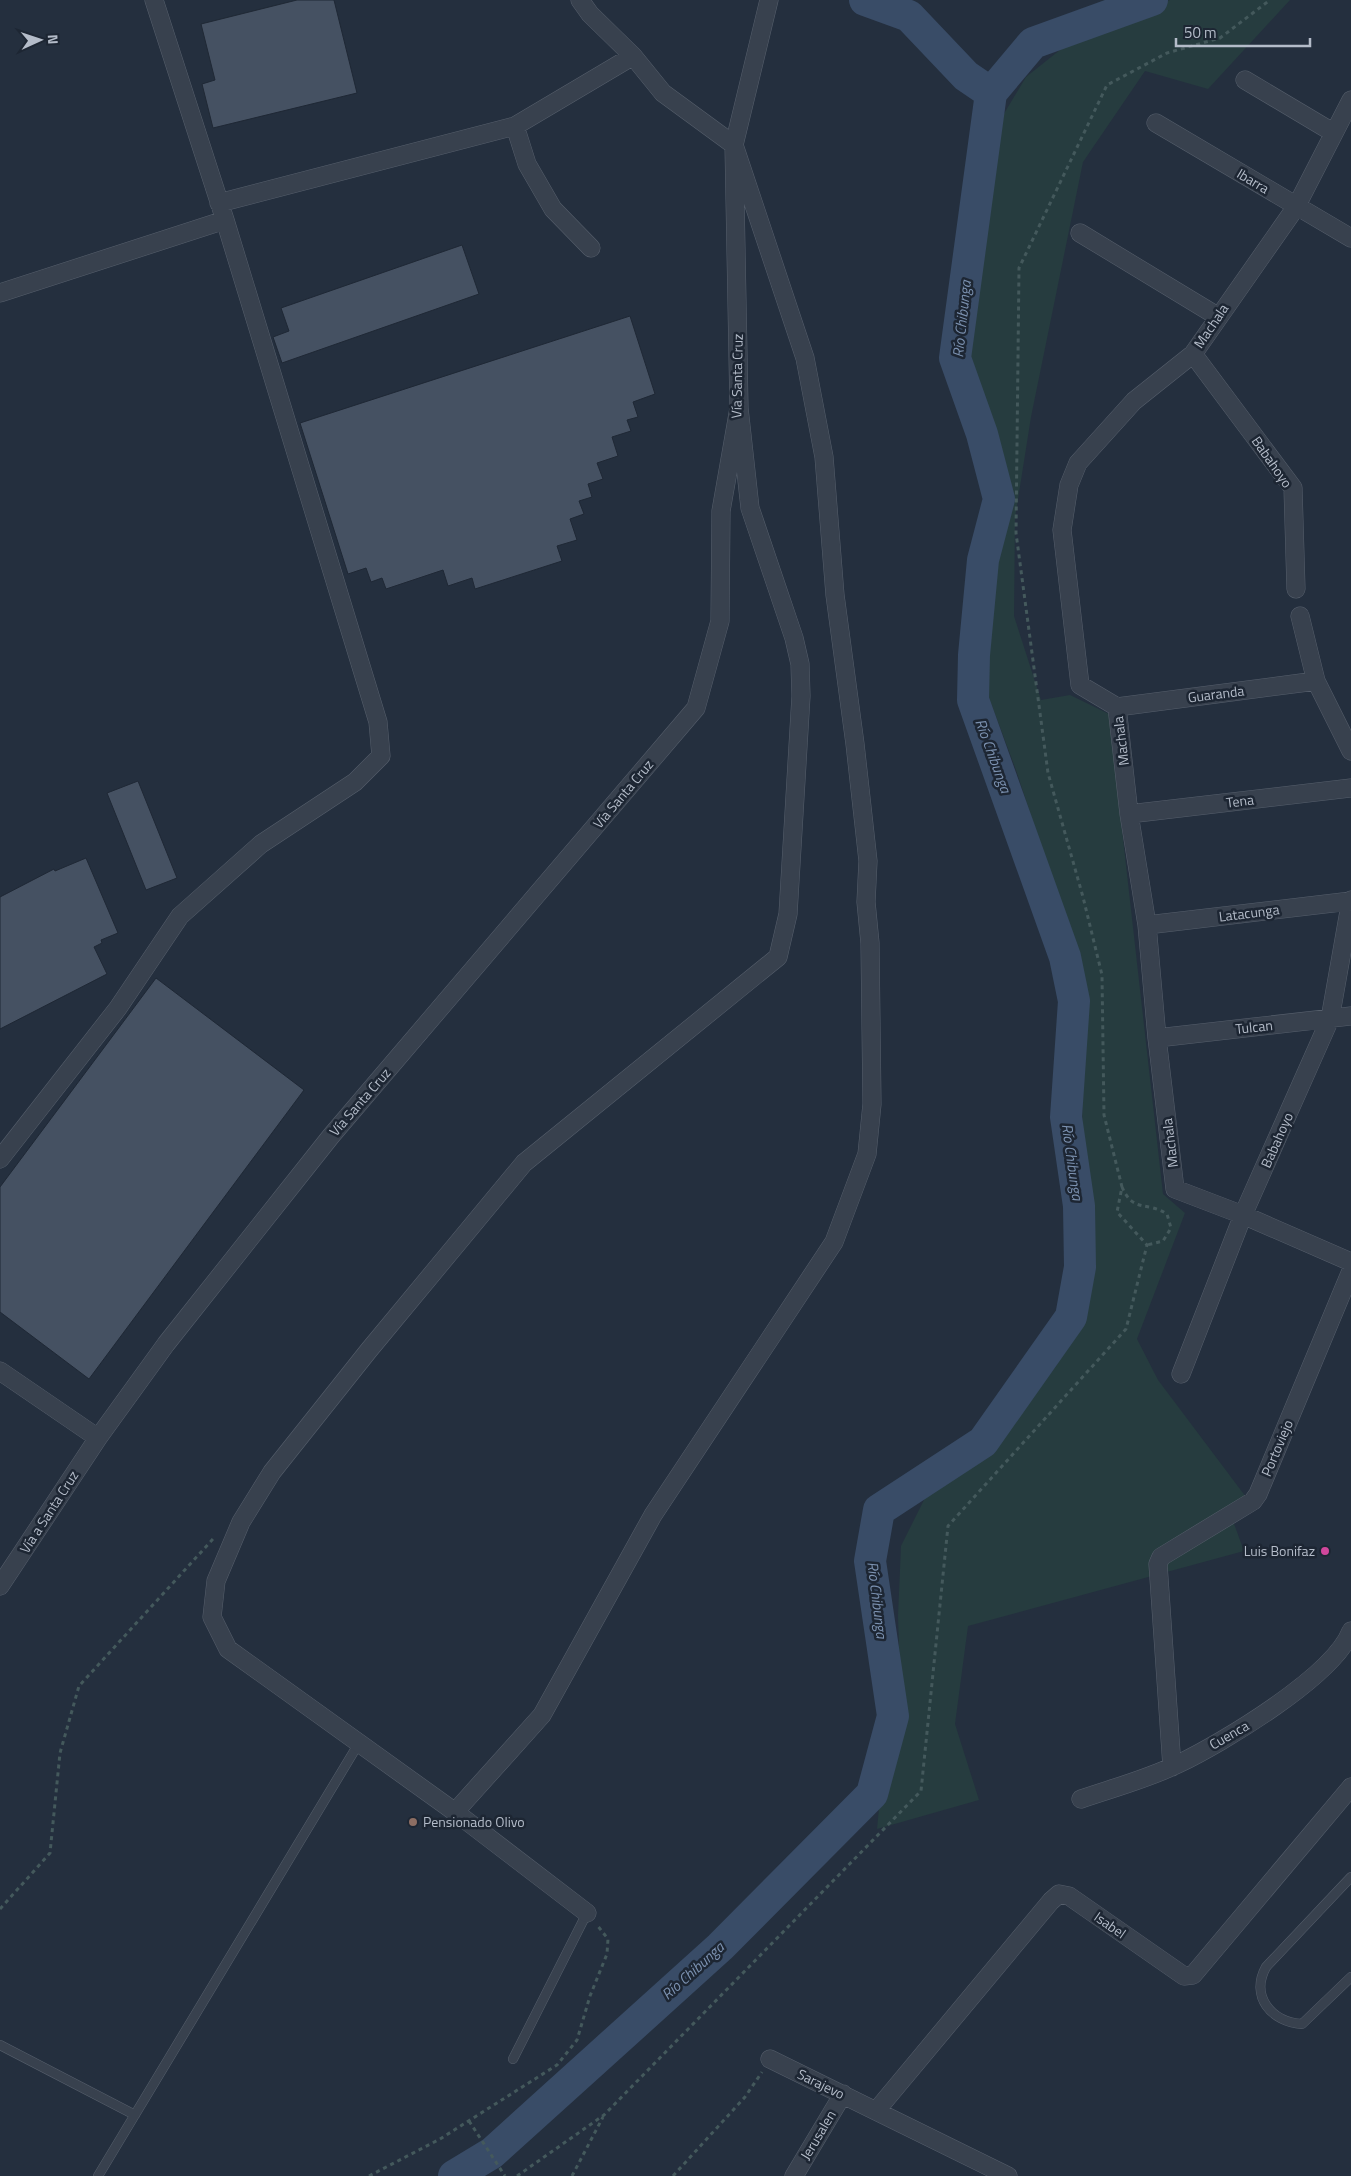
<svg xmlns="http://www.w3.org/2000/svg" width="1351" height="2176" viewBox="0 0 1351 2176" font-family="'Titillium Web',sans-serif">
  <style>
    .green { fill: #263c3f }
    .lines { fill: none; stroke-linecap: round; stroke-linejoin: round }
    .river { stroke: #394c67; stroke-width: 32 }
    .building { fill: #455162; stroke: #1f2835 }
    .lane-casing { stroke: #565f6c; stroke-width: 10 }
    .street-casing { stroke: #565f6c; stroke-width: 19 }
    .path { stroke: #44595c; stroke-width: 3; stroke-dasharray: 4 4; stroke-linecap: butt }
    .lane { stroke: #38414e; stroke-width: 9 }
    .street { stroke: #38414e; stroke-width: 18 }
    .hotel-dot { fill: #d1479c; stroke: #1d2633; stroke-width: 2 }
    .education-dot { fill: #8d6e63; stroke: #1d2633; stroke-width: 2 }
    .labels { text-anchor: middle; stroke-width: 5; stroke-linejoin: round; paint-order: stroke }
    .street-label { font-size: 14px; fill: #b4bcc9; stroke: #1d2633 }
    .poi-label { font-size: 14px; fill: #b4bcc9; stroke: #1d2633; text-anchor: end }
    .water-label { font-size: 15px; font-style: italic; fill: #7c92b1; stroke: #1d2633 }
  </style>
  <rect width="100%" height="100%" fill="#242f3e"/>
  <path class="green" d="M1170,0h120l-82,89 -63,-18 -62,91 -52,255 -16,101 -1,98 27,84 29,-5 39,19 54,480 22,19 -48,126 21,41 97,129 -22,12 11,30 -276,75 -13,98 24,76 -102,29 4,-41 16,-44 3,-67 -2,-61 3,-70 29,-58 75,-63 51,-59 29,-59 10,-83 -13,-85 1,-115 -10,-80 -57,-174 -34,-91 8,-82 9,-137 -10,-51 -22,-62 15,-117 20,-113 24,-40 54,-43z"/>
  <g class="lines">
    <path class="river" d="M865,0l44,16 57,60 25,17
      M454,2176l38,-23 228,-206 152,-153 21,-78 -23,-155 9,-51 104,-68 88,-125 9,-50 -1,-61 -13,-89 8,-116 -9,-44 -92,-257 1,-45 9,-95 16,-61 -17,-65 -27,-76 36,-265 42,-50 119,-43"/>
  </g>
  <path class="building" d="M297,0h37l23,93 -144,35 -11,-44 13,-4 -14,-56z
    M462,245l17,49 -197,69 -9,-26 16,-6 -8,-23z
    M630,316l25,78 -22,8 5,15 -11,3 4,11 -19,6 6,19 -21,7 6,16 -15,5 4,13 -13,4 5,13 -14,5 7,21 -20,6 5,15 -87,28 -3,-11 -24,8 -5,-16 -57,19 -4,-11 -11,4 -5,-14 -18,6 -48,-151z
    M138,781l39,97 -31,12 -39,-97z
    M86,858l32,75 -17,7 1,3 -8,4 13,27 -107,55v-132l54,-28 1,2z
    M156,978l148,112 -215,289 -89,-67v-125z"/>
  <g class="lines">
    <g class="lane-casing">
      <path id="lane" d="M1351,1877l-85,90c-16,29 5,55 36,57l49,-47
        M0,2045l135,70
        M513,2059l74,-146
        M98,2176l261,-433"/>
    </g>
    <g class="street-casing">
      <path id="street" d="M1245,80l89,53
        M1351,100l-55,107 -103,147 -59,47 -56,62 -9,22 -7,45 18,155 37,22 12,107 18,111 10,113 18,151 68,26 108,47
        M1156,123l195,115
        M515,126l12,38 26,45 38,39
        M219,203l296,-77 118,-70
        M1080,233l137,83
        M0,293l225,-73
        M1193,354l100,134 3,101
        M1300,616l16,65 35,70
        M1117,707l199,-26
        M1129,814l222,-26
        M1147,925l204,-24
        M1157,1038l194,-22
        M0,1159l118,-151 62,-92 81,-72 94,-62 26,-26 -3,-34 -153,-502 -71,-220
        M0,1371l98,67
        M1181,1374l62,-159 87,-196 21,-119
        M0,1586l98,-148 68,-94 165,-208 365,-428 24,-87 1,-110 18,-103 -5,-263 35,-145
        M1172,1767l-14,-203 3,-7 92,-56 5,-7 93,-223
        M1081,1799c32,-11 66,-20 97,-35 44,-21 156,-88 173,-133
        M455,1812l87,-97 111,-200 181,-273 33,-88 5,-50 -2,-161 -4,-41 2,-41 -13,-117 -20,-149 -11,-138 -19,-99 -71,-213 -71,-52 -30,-37 -43,-42 -10,-14
        M587,1913l-132,-101 -227,-163 -16,-32 4,-36 25,-59 31,-50 97,-122 155,-187 254,-206 10,-43 13,-218 -1,-32 -6,-26 -44,-130 -11,-100
        M770,2059l238,117
        M876,2111l175,-210 8,-7 10,2 115,80 9,-1 158,-188
        M794,2176l49,-82"/>
    </g>
    <path class="path" d="M1122,1187c11,26 25,14 45,27l4,14 -8,13 -16,4
      M0,1909l50,-56 10,-100 19,-67 134,-147
      M469,2121l36,55
      M369,2176l71,-37 117,-74 20,-25 13,-44 17,-42 1,-15 -11,-14
      M517,2176l87,-61 317,-324 27,-265 178,-197 21,-84 -30,-33 5,-25 -18,-72 -2,-140 -19,-78 -35,-124 -32,-240 3,-265 88,-183 60,-32 53,-15 50,-38
      M572,2176l31,-59
      M673,2176l72,-79 17,-25"/>
    <use href="#lane" class="lane"/>
    <use href="#street" class="street"/>
  </g>
  <circle class="hotel-dot" cx="1325" cy="1551" r="5"/>
  <circle class="education-dot" cx="413" cy="1822" r="5"/>
  <g class="labels">
    <g class="street-label">
      <text transform="translate(1253 181) rotate(31)" y="5">Ibarra</text>
      <text transform="translate(1211 326) rotate(-56)" y="5">Machala</text>
      <text transform="translate(737 376) rotate(-89)" y="5">Vía Santa Cruz</text>
      <text transform="translate(1272 462) rotate(55)" y="5">Babahoyo</text>
      <text transform="translate(1216 694) rotate(-7)" y="5">Guaranda</text>
      <text transform="translate(1121 741) rotate(-97)" y="5">Machala</text>
      <text transform="translate(623 794) rotate(-50)" y="5">Vía Santa Cruz</text>
      <text transform="translate(1240 801) rotate(-7)" y="5">Tena</text>
      <text transform="translate(1249 913) rotate(-7)" y="5">Latacunga</text>
      <text transform="translate(1254 1027) rotate(-6)" y="5">Tulcan</text>
      <text transform="translate(360 1102) rotate(-49)" y="5">Vía Santa Cruz</text>
      <text transform="translate(1277 1140) rotate(-66)" y="5">Babahoyo</text>
      <text transform="translate(1170 1143) rotate(-97)" y="5">Machala</text>
      <text transform="translate(1277 1448) rotate(-67)" y="5">Portoviejo</text>
      <text transform="translate(49 1512) rotate(-57)" y="5">Vía a Santa Cruz</text>
      <text transform="translate(1229 1735) rotate(-30)" y="5">Cuenca</text>
      <text transform="translate(1110 1925) rotate(35)" y="5">Isabel</text>
      <text transform="translate(821 2084) rotate(26)" y="5">Sarajevo</text>
      <text transform="translate(818 2135) rotate(-59)" y="5">Jerusalen</text>
    </g>
    <g class="poi-label">
      <text x="1315" y="1556">Luis Bonifaz</text>
      <text x="423" y="1827" text-anchor="start">Pensionado Olivo</text>
    </g>
    <g class="water-label">
      <text transform="translate(962 319) rotate(-84)" y="5">Río Chibunga</text>
      <text transform="translate(993 756) rotate(70)" y="5">Río Chibunga</text>
      <text transform="translate(1072 1162) rotate(82)" y="5">Río Chibunga</text>
      <text transform="translate(877 1600) rotate(83)" y="5">Río Chibunga</text>
      <text transform="translate(693 1971) rotate(-42)" y="5">Río Chibunga</text>
    </g>
  </g>
  <g transform="translate(40 40) rotate(87)" stroke="#1d2633" stroke-width="4" paint-order="stroke">
  <path d="M0-4L9 19L0 12L-9 19Z" fill="#b4bcc9"/>
  <text y="-8" font-size="14" font-weight="bold" text-anchor="middle" fill="#b4bcc9">N</text>
  </g>
  <path d="M1176 38v8h134v-8" fill="none" stroke="#b4bcc9" stroke-width="2.5"/>
  <text x="1184" y="38" font-size="15" fill="#b4bcc9" stroke="#1d2633" stroke-width="4" paint-order="stroke">50 m</text>
</svg>
